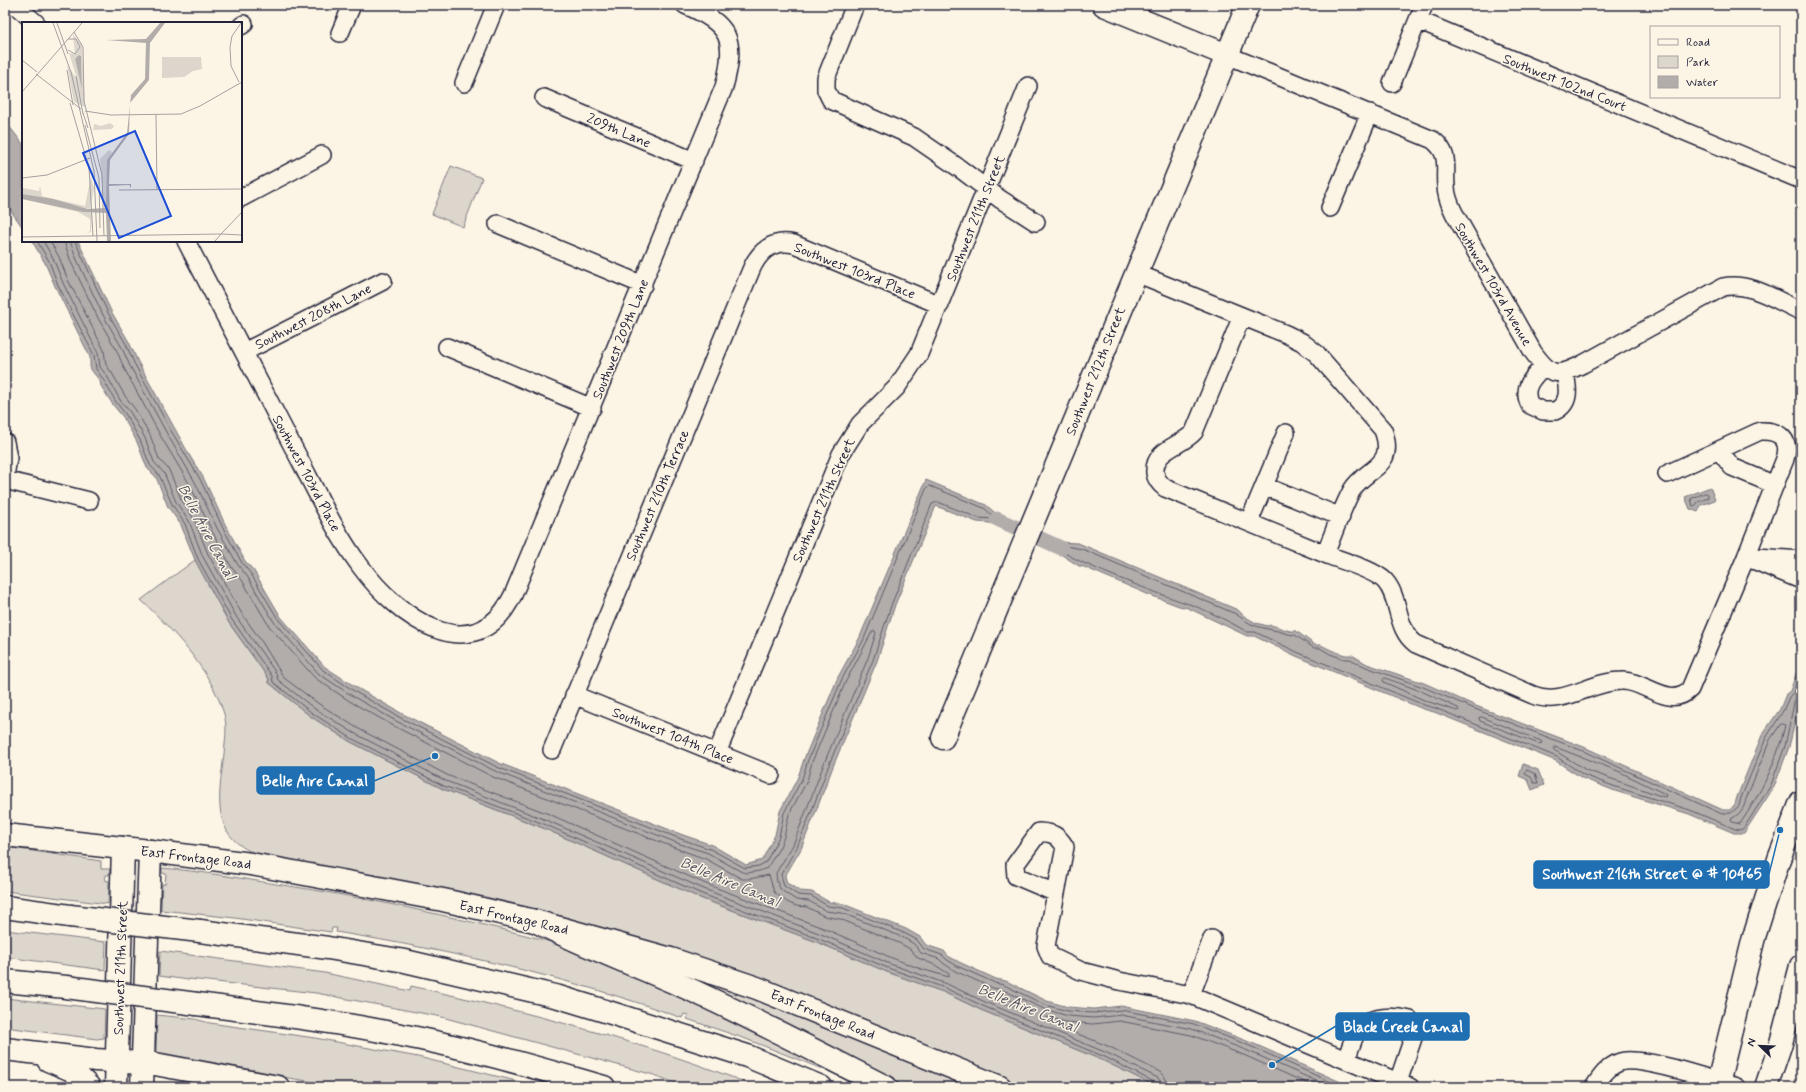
<svg xmlns="http://www.w3.org/2000/svg" width="1806" height="1092" viewBox="0 0 1806 1092" font-family="Mynerve,sans-serif">
  <style>
    .green { fill: #dcd6cc; stroke: #7f7c84 }
    .water { fill: #b2adab; stroke: #78757e }
    .lines { fill: none; stroke-linecap: round; stroke-linejoin: round }
    .shore { stroke: #5c5a68; stroke-width: 1 }
    .canal { stroke: #b2adab; stroke-width: 15 }
    .street-casing { stroke: #22223b; stroke-width: 20 }
    .secondary-casing { stroke: #22223b; stroke-width: 25 }
    .primary-casing { stroke: #22223b; stroke-width: 25 }
    .highway-casing { stroke: #22223b; stroke-width: 25 }
    .street { stroke: #fcf5e5; stroke-width: 17 }
    .secondary { stroke: #fcf5e5; stroke-width: 22 }
    .primary { stroke: #fcf5e5; stroke-width: 22 }
    .highway { stroke: #fcf5e5; stroke-width: 22 }
    .highway-bridge-casing { stroke: #22223b; stroke-width: 25; stroke-linecap: butt }
    .highway-bridge { stroke: #fcf5e5; stroke-width: 22 }
    .labels { text-anchor: middle; stroke-width: 3; stroke-linejoin: round; paint-order: stroke }
    .street-label { font-size: 14px; fill: #22223b; stroke: #fcf5e5 }
    .water-label { font-size: 15px; font-style: italic; fill: #545362; stroke: #fcf5e5 }
    .inset-road { fill: none; stroke: #a5a1a1; stroke-width: 1 }
    .view { fill: #1d4ed8; fill-opacity: 0.15; stroke: #1d4ed8; stroke-width: 2 }
    .inset-edge { fill: none; stroke: #22223b; stroke-width: 2 }
    .leader { fill: none; stroke: #1f6fb2; stroke-width: 1.5 }
    .callout-dot { fill: #1f6fb2; stroke: #fcf5e5; stroke-width: 1.5 }
    .callout { fill: #1f6fb2; stroke: #1f6fb2; stroke-width: 1.5 }
    .callout-label { font-size: 15px; text-anchor: middle; font-weight: bold; fill: #fff }
  </style>
  <rect width="100%" height="100%" fill="#fcf5e5"/>
  <filter id="ink" filterUnits="userSpaceOnUse"><feTurbulence type="fractalNoise" baseFrequency=".025" numOctaves="2"/><feDisplacementMap in="SourceGraphic" scale="8" xChannelSelector="R" yChannelSelector="G"/><feConvolveMatrix kernelMatrix="1 2 1 2 8 2 1 2 1" color-interpolation-filters="sRGB"/></filter>
  <g filter="url(#ink)">
    <path class="green" d="M451,166l31,12 -19,49 -31,-13z
      M195,560l34,63 40,56 -1,3 42,34 39,25 94,48 100,39 157,70 117,44 70,30 56,20 38,18 123,51 53,26h-136l-149,-62 -435,-137 -178,-33c-54,-20 -38,-65 -34,-111 1,-11 2,-23 -2,-33 -13,-42 -51,-82 -82,-111z
      M5,847l96,14v8h9l-1,6h-3l-1,5 4,1 -1,23 -103,-13z
      M162,868c38,3 76,10 114,16 88,13 175,32 261,54l14,4 2,3 4,-1 68,24 243,119 -122,-48 -59,-20 1,-4 -4,-1 -2,4c-109,-40 -231,-67 -346,-86l1,-4h-5l-1,4 -96,-14 -74,-8 1,-26h3l1,-10 -4,-1z
      M5,930l101,12 -1,28 -100,-13z
      M160,951l165,22 85,18 1,-5c117,26 234,56 346,101h-71l-32,-12 -212,-58 -126,-24 -127,-14v1l-30,-4z
      M646,962l107,35 227,90h-78l-117,-59z
      M5,998l100,11 -1,29 -7,1 -92,-12z
      M157,1015l38,4 15,4 105,15 103,19 123,30h-195l-121,-19 -69,-12z"/>
    <path class="water" d="M5,121l18,23v84l-14,-20 -4,-3z
      M32,241h46l33,70 18,31 9,20 53,96 12,19 22,47 20,37 9,10 27,46 44,50 34,22 42,24 98,50 184,72 29,10 34,20 16,-5 13,-25 5,-24 18,-34 6,-18 34,-82 21,-38 67,-159 60,25 14,12 17,8 -2,5 -14,-6 -24,-2 -41,-16 -41,99 -18,56 -43,103 -18,47 -15,38 -16,27 2,7 13,8 12,1 17,10 14,2 63,25 14,8 6,8 18,6 4,5 11,6 37,17 10,2 41,20 21,6 26,2 27,-3 74,15 57,22 100,44h-195l-53,-26 -123,-51 -38,-18 -56,-20 -70,-30 -117,-44 -157,-70 -100,-39 -94,-48 -39,-25 -42,-34 1,-3 -40,-56 -34,-63 -14,-35 -13,-18 -12,-30 -9,-9 -10,-26 -14,-25 -10,-12 -12,-19 -1,-5 -8,-10 -2,-4v-10l-35,-71 -10,-23z
      M1710,487l5,13 -14,5 -3,7 -8,-3 -5,-12z
      M1044,537l14,5 20,1 5,2 155,65 6,6 12,7 12,3 3,-1 19,6h6l19,14h6l10,5 14,5h7l15,9 57,19 52,23 108,41 139,63h7l5,-6 2,-7 25,-62 18,-26 6,-15 4,-3 10,-28 1,-3 -2,-3 2,-2v42l-12,50 -15,40 -30,46h-10l-45,-19 -74,-23 -33,-13 -26,-17 -122,-49 -11,-3 -127,-53 -42,-20h-7l-59,-28 -9,-2 -32,-12 -63,-27 -5,-1 -28,-18 -10,-4z
      M1523,764l15,6 6,15 -12,5 -4,-10 -9,-4z"/>
    <g class="lines">
      <path class="shore" d="M37,241l12,20 9,24 36,70 2,14 7,10 13,23 10,13 14,25 10,25 9,10 13,29 13,20 13,35 34,61 40,56 1,6 39,31 39,25 93,48 100,38 158,70 117,45 69,29 57,20 38,18 122,51 49,25 3,5
        M43,241l10,17 10,25 35,70 2,14 7,9 13,24 10,12 15,26 9,24 10,11 12,29 13,19 14,36 34,61 39,55 2,7 37,29 39,24 92,48 100,39 158,69 117,45 69,30 57,20 38,18 122,51 51,25 3,4 1,5
        M50,241l9,16 9,23 36,70 2,15 6,8 13,23 10,13 15,26 9,24 10,11 12,29 13,20 14,35 34,60 20,28 22,36 35,26 38,24 92,48 100,38 157,70 117,44 69,30 29,11 28,8v-3l-14,-9 -17,-7 -8,-9 -11,-6 -59,-24 -16,-3 -17,-9 -11,-1 -9,-4 -13,-10 -5,-17 -20,4h-7l-36,-20 -28,-10 -185,-72 -99,-51 -43,-24 -36,-24 -46,-52 -27,-46 -10,-12 -20,-37 -22,-46 -30,-50 -36,-67 -8,-19 -18,-31 -27,-56 -7,-21
        M70,241l7,19 26,55 18,31 9,20 36,66 29,50 22,46 21,37 9,11 27,46 45,52 35,23 42,24 99,50 185,73 28,9 34,19 5,1 12,-2 8,-3 13,-21 4,-10 5,-23 18,-33 5,-19 34,-81 26,-49 3,-1 1,2 -8,25 -43,103 -32,84 -17,28 1,9 4,8 15,10 13,1 17,10 16,2 60,24 12,7 7,9 18,6 4,4 12,8 38,17 10,2 41,19 24,7 26,2 27,-3 71,14 56,22 82,36
        M75,241l33,72 18,31 8,19 36,66 30,50 22,47 20,37 9,11 27,45 45,51 34,23 42,24 98,50 184,72 29,10 35,19 14,-2 7,-4 13,-25 5,-24 18,-34 6,-19 34,-81 21,-38 64,-154 3,-1 54,22 9,8v3l-15,-1 -40,-16 -6,2 -40,99 -19,57 -43,102 -18,48 -15,37 -16,27 3,12 14,9 13,1 17,10 15,2 61,25 13,7 7,9 18,6 4,4 11,7 38,17 9,2 41,20 23,6 25,2 28,-3 73,14 56,22 92,41
        M1706,493l2,1v4l-10,4 -3,4h-2l-2,-7z
        M1801,672l-8,21 -4,4 -6,14 -17,27 -25,60 -2,8 -8,7 -9,1 -139,-63 -108,-42 -52,-22 -57,-20 -16,-8h-6l-14,-5 -10,-6h-6l-19,-13c-8,0 -14,-4 -22,-5 -19,-4 -21,-4 -37,-16l-154,-65 -16,-3 -7,2c7,12 111,50 130,56 15,5 44,19 58,28h8l42,20 127,53 11,3 122,49 27,18 32,12 74,23 45,19 5,1 4,-2 27,-43 14,-39 9,-43 3,-4 4,-1
        M1385,678l36,13 37,17 1,2 -2,1 -31,-10 -42,-19 -1,-2z
        M1482,717l59,24 1,2 -3,1 -59,-23 -1,-3z
        M1781,724h2l2,1c-8,38 -24,67 -45,99l-8,-2 -1,-3c9,-5 13,-10 15,-20l24,-59z
        M1555,747l63,24 47,23 1,2 -2,1 -78,-27 -32,-20z
        M1527,770l8,4 3,9h-4l-3,-6 -6,-3z
        M983,990l18,5 13,7v3l-2,1 -31,-13z
        M1168,1087l-2,-8 -6,-7 -50,-25 -64,-26 -1,-3 2,-1 19,5 27,2 27,-3 71,14 55,21 69,31"/>
      <path class="canal" d="M997,519l64,29"/>
      <g class="street-casing">
        <path id="street" d="M15,5l21,18
          M855,5l-29,73v12l5,10 83,37 45,31 41,31 36,23
          M1418,20l383,160
          M241,26l3,-2
          M340,33l12,-28
          M1227,55l206,85c18,14 11,28 13,46 0,10 4,19 8,27l79,139c18,25 24,25 50,12l140,-77c27,-6 54,14 78,24
          M464,83l32,-78
          M1392,83l32,-78
          M544,98l150,63
          M241,198l81,-43
          M1330,208l40,-95
          M498,224l145,61
          M186,241c36,68 71,136 106,204 22,41 41,85 69,122 35,48 113,108 152,28l211,-508c13,-48 6,-63 -39,-82
          M1136,273l150,61 16,8 15,12 66,76c14,38 -17,37 -31,60 -11,20 -18,43 -27,64 15,6 50,16 60,27 16,18 10,48 31,63l117,51c31,12 57,-14 89,-14 22,-1 48,29 68,8l56,-132 39,-98c6,-19 -5,-29 -25,-28l-93,43
          M1242,316l-48,116c-12,14 -41,17 -39,41 1,7 5,11 10,15l160,66
          M447,347l145,61
          M244,352l139,-71
          M1544,366c-11,11 -23,22 -14,39l13,6h12c16,-8 13,-23 10,-38
          M5,442l3,16 -3,19
          M1719,450l13,17 43,18
          M5,480l84,21
          M1264,486l77,31
          M1249,522l37,-89
          M1746,557l55,23
          M1757,557l44,3
          M574,695l197,80
          M552,750l199,-480c8,-19 22,-31 43,-26l146,61
          M717,753l124,-299 19,-30 37,-37 22,-33 109,-268
          M1039,832c14,1 19,3 26,15l-9,46 -40,-17 -1,-11z
          M1056,893l-10,53 4,10 31,15 38,10 72,14 219,92
          M1191,995l21,-56
          M1346,1060c3,-8 8,-25 13,-32 12,-13 36,-12 51,-8l5,8 -2,10 -15,44
          M1594,1087c6,-9 14,-21 26,-25 20,-7 93,18 116,25"/>
      </g>
      <g class="secondary-casing">
        <path id="secondary" d="M1104,5l123,50
          M943,738l305,-733
          M116,1087l7,-239
          M142,1087l8,-236
          M1717,1087l37,-150 25,-78 22,-57
          M1766,1087l15,-44 20,-77"/>
      </g>
      <g class="primary-casing">
        <path id="primary" d="M5,835l145,16 101,13 192,36 92,21 136,38 86,29 243,99
          M5,1049l91,11 59,4 123,23
          M48,1060l24,10 17,17"/>
      </g>
      <g class="highway-casing">
        <path id="highway" d="M5,907l65,9
          M535,921c54,28 112,48 167,74 62,29 123,61 184,92
          M200,931l128,17 77,13 154,36 46,14 142,45 74,31
          M5,981l61,6
          M197,1004c68,9 137,17 204,31 69,13 136,33 203,52"/>
      </g>
      <use href="#street" class="street"/>
      <use href="#secondary" class="secondary"/>
      <use href="#primary" class="primary"/>
      <use href="#highway" class="highway"/>
      <g class="highway-bridge-casing">
        <path id="highway-bridge" d="M70,916l130,15
          M66,987l131,17"/>
      </g>
      <use href="#highway-bridge" class="highway-bridge"/>
    </g>
  </g>
  <g class="labels">
    <g class="street-label">
      <text transform="translate(1565 82) rotate(22)" y="5">Southwest 102nd Court</text>
      <text transform="translate(619 130) rotate(23)" y="5">209th Lane</text>
      <text transform="translate(975 218) rotate(-68)" y="5">Southwest 211th Street</text>
      <text transform="translate(855 270) rotate(22)" y="5">Southwest 103rd Place</text>
      <text transform="translate(1494 284) rotate(60)" y="5">Southwest 103rd Avenue</text>
      <text transform="translate(313 316) rotate(-27)" y="5">Southwest 208th Lane</text>
      <text transform="translate(620 339) rotate(-68)" y="5">Southwest 209th Lane</text>
      <text transform="translate(1095 371) rotate(-68)" y="5">Southwest 212th Street</text>
      <text transform="translate(307 473) rotate(62)" y="5">Southwest 103rd Place</text>
      <text transform="translate(657 495) rotate(-67)" y="5">Southwest 210th Terrace</text>
      <text transform="translate(823 500) rotate(-66)" y="5">Southwest 211th Street</text>
      <text transform="translate(673 735) rotate(22)" y="5">Southwest 104th Place</text>
      <text transform="translate(196 857) rotate(7)" y="5">East Frontage Road</text>
      <text transform="translate(514 917) rotate(13)" y="5">East Frontage Road</text>
      <text transform="translate(120 968) rotate(-88)" y="5">Southwest 211th Street</text>
      <text transform="translate(823 1014) rotate(22)" y="5">East Frontage Road</text>
    </g>
    <g class="water-label">
      <text transform="translate(207 532) rotate(62)" y="5">Belle Aire Canal</text>
      <text transform="translate(730 882) rotate(23)" y="5">Belle Aire Canal</text>
      <text transform="translate(1028 1008) rotate(22)" y="5">Belle Aire Canal</text>
    </g>
  </g>
  <g transform="translate(22 22)">
    <rect width="220" height="220" fill="#fcf5e5"/>
    <path d="M51,12l9,11 3,62 -11,-5 -7,-37 10,14 -8,-26 6,1zM58,33l1,1 1,32 -7,-29zM140,35h39l1,12 -9,2 -9,6 -22,1zM88,101l4,3 -2,3 -19,1 1,-6 7,2zM87,128l3,2 -5,10v46l-3,1 -4,-50zM69,154l3,13 -4,20 -68,-15v-4l1,-2 16,3 1,-5 2,10 43,10zM0,177l70,14 -1,19 -4,1 3,-2v-12l-12,-7z" fill="#dcd6cc" fill-rule="evenodd"/>
    <path d="M138,1h5l-15,20 -1,37 -19,23 -1,31 -19,26 -1,24h22v4l-2,-3 -20,1 2,55h-4l-1,-28 -23,-1 -61,-13v-5l31,5 35,10 18,-1 1,-48 20,-27 4,-38 14,-16 1,-36 -40,-3 40,-1zM57,33l2,1 1,33 -7,-30z" fill="#b2adab"/>
    <path class="inset-road" d="M31,1l18,49 23,99 3,70M35,1l11,31M52,10l9,15 1,54 18,74 2,61M46,28l7,4 5,-7 -4,-8h-8M0,38l15,12M45,48l6,35M14,52l45,35M54,54l7,38M217,60l-8,-16 -1,-19 2,-11 9,-13M0,70l60,-69M48,81l19,65 4,68M63,89l26,4 70,-1 19,-8 42,-24M61,91l5,15M134,93l1,75M63,103l14,53 1,50M0,156l25,-3 43,-17M97,168l123,-1M0,215l199,-3 21,-22M193,219l6,-7 21,1"/>
    <path class="view" d="M113,109l36,85 -52,22 -36,-85z"/>
    <rect width="220" height="220" class="inset-edge"/>
  </g>
  <path class="leader" d="M435 756L374 781M1780 830L1769 874M1272 1065L1336 1026"/>
  <g class="callout-dot">
    <circle cx="435" cy="756" r="4"/>
    <circle cx="1780" cy="830" r="4"/>
    <circle cx="1272" cy="1065" r="4"/>
  </g>
  <g class="callout">
    <rect x="257" y="767" width="117" height="27" rx="4"/>
    <rect x="1534" y="861" width="235" height="27" rx="4"/>
    <rect x="1336" y="1013" width="133" height="27" rx="4"/>
  </g>
  <g class="callout-label">
    <text x="315" y="786">Belle Aire Canal</text>
    <text x="1652" y="879">Southwest 216th Street @ # 10465</text>
    <text x="1403" y="1032">Black Creek Canal</text>
  </g>
  <rect width="1806" height="1092" fill="none" stroke="#fcf5e5" stroke-width="20"/>
  <rect x="10" y="10" width="1786" height="1072" fill="none" stroke="#22223b" stroke-width="1.5" filter="url(#ink)"/>
  <rect x="1650" y="26" width="130" height="72" fill="#fcf5e5" stroke="#a5a1a1"/>
  <rect x="1658" y="39" width="20" height="6" fill="#fcf5e5" stroke="#a5a1a1"/>
  <text x="1686" y="46" font-size="12" fill="#22223b">Road</text>
  <rect x="1658" y="56" width="20" height="12" fill="#dcd6cc" stroke="#a5a1a1"/>
  <text x="1686" y="66" font-size="12" fill="#22223b">Park</text>
  <rect x="1658" y="76" width="20" height="12" fill="#b2adab" stroke="#a5a1a1"/>
  <text x="1686" y="86" font-size="12" fill="#22223b">Water</text>
  <g transform="translate(1760 1046) rotate(293)" stroke="#fcf5e5" stroke-width="3" paint-order="stroke">
  <path d="M0-3L7 15L0 10L-7 15Z" fill="#22223b"/>
  <text y="-6" font-size="11" font-weight="bold" text-anchor="middle" fill="#22223b">N</text>
  </g>
</svg>
